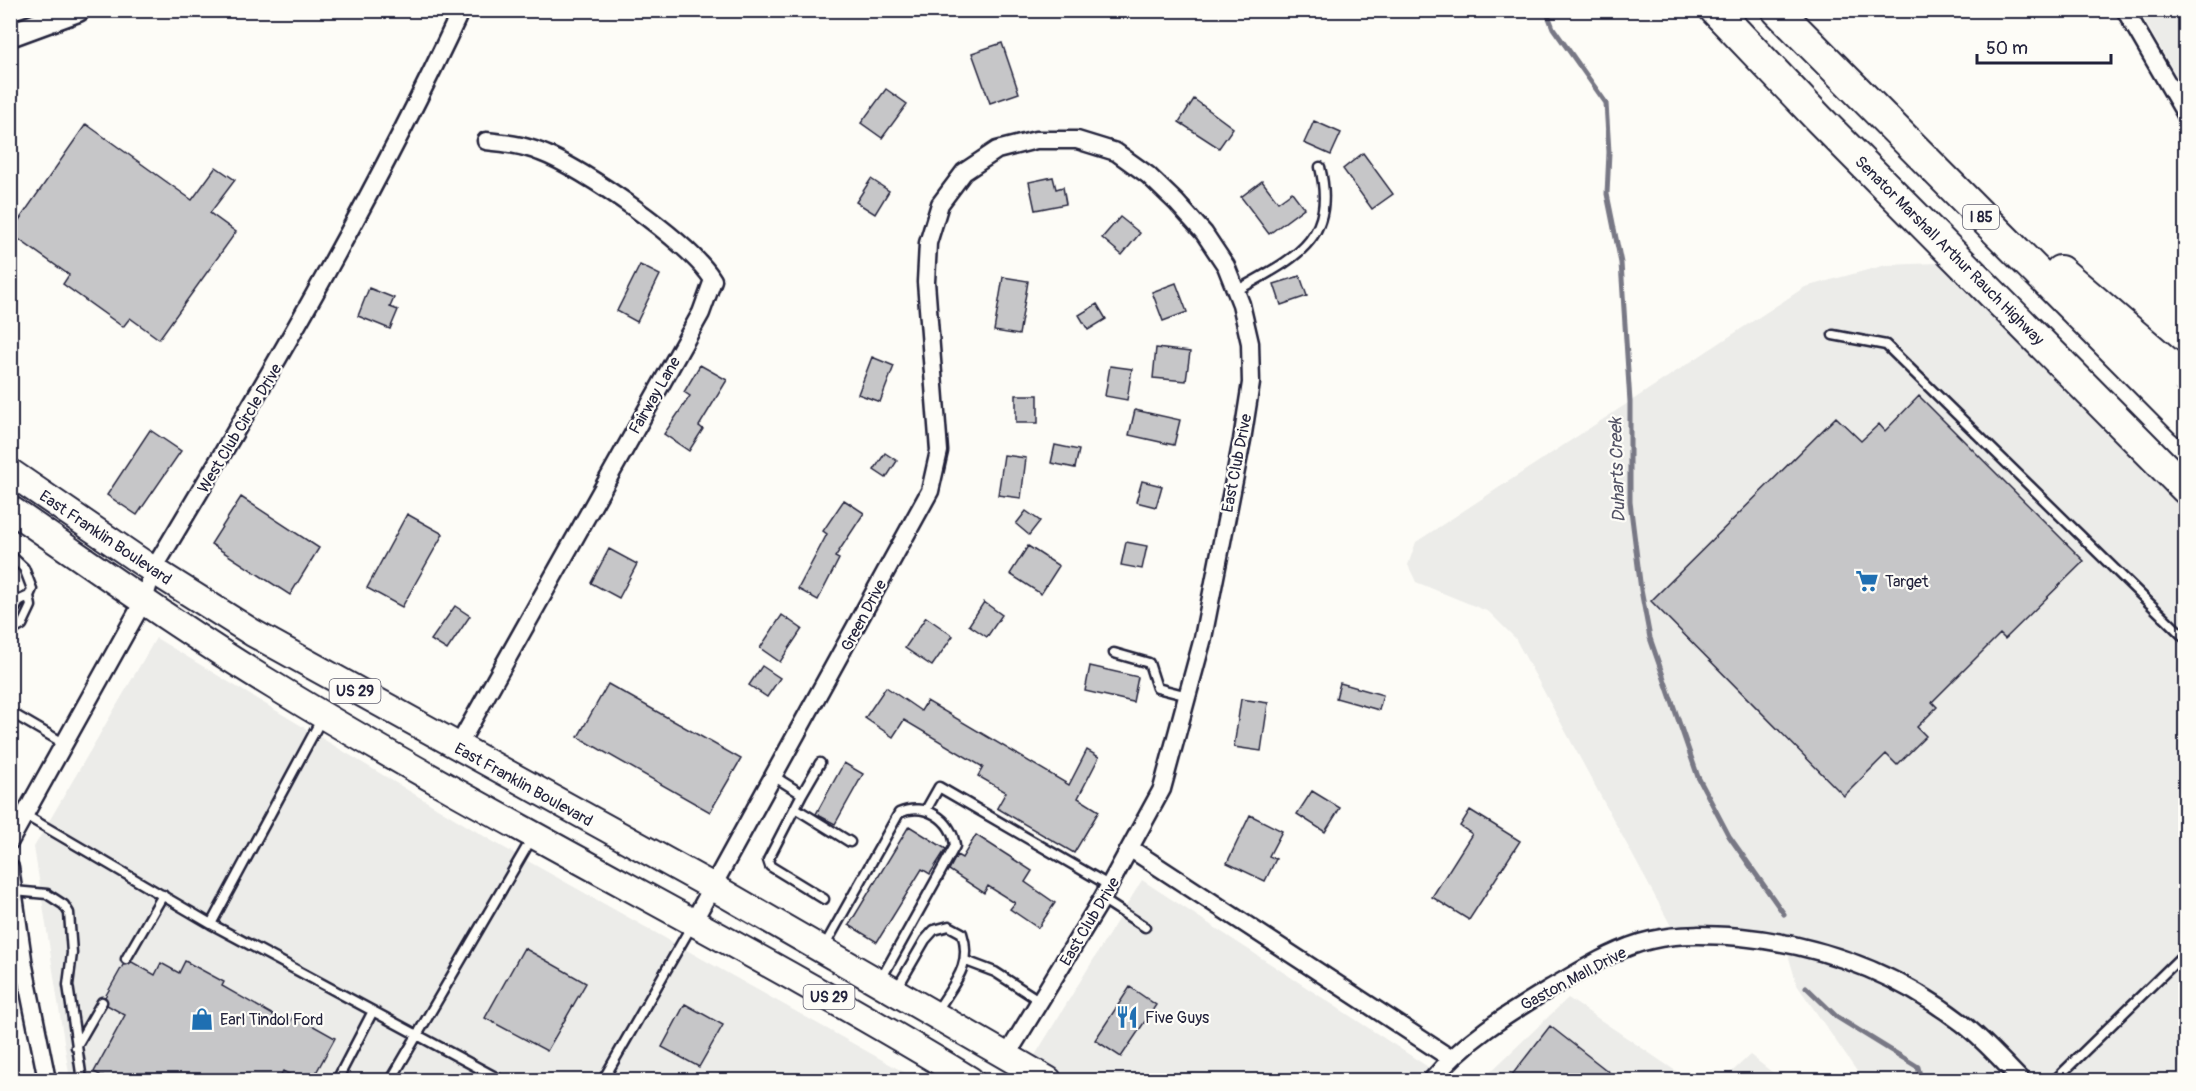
<svg xmlns="http://www.w3.org/2000/svg" width="2196" height="1091" viewBox="0 0 2196 1091" font-family="Pangolin,sans-serif">
  <style>
    .built { fill: #ecece9 }
    .lines { fill: none; stroke-linecap: round; stroke-linejoin: round }
    .stream { stroke: #787885; stroke-width: 5 }
    .building { fill: #c6c6c8; stroke: #22223b; stroke-width: 1.5 }
    .lane-casing { stroke: #22223b; stroke-width: 13 }
    .street-casing { stroke: #22223b; stroke-width: 21 }
    .secondary-casing { stroke: #22223b; stroke-width: 27 }
    .primary-casing { stroke: #22223b; stroke-width: 30 }
    .highway-casing { stroke: #22223b; stroke-width: 34 }
    .lane { stroke: #fdfcf7; stroke-width: 8 }
    .street { stroke: #fdfcf7; stroke-width: 16 }
    .secondary { stroke: #fdfcf7; stroke-width: 22 }
    .primary { stroke: #fdfcf7; stroke-width: 26 }
    .highway { stroke: #fdfcf7; stroke-width: 30 }
    .labels { text-anchor: middle; stroke-width: 4.5; stroke-linejoin: round; paint-order: stroke }
    .shield { fill: #fdfcf7; stroke: #646373; stroke-width: 1.5 }
    .shield-label { font-size: 15px; font-weight: bold; fill: #22223b }
    .street-label { font-size: 16px; fill: #22223b; stroke: #fdfcf7 }
    .poi-label { font-size: 16px; fill: #22223b; stroke: #fdfcf7; text-anchor: start }
    .water-label { font-size: 18px; font-style: italic; fill: #545466; stroke: #fdfcf7 }
  </style>
  <rect width="100%" height="100%" fill="#fdfcf7"/>
  <filter id="ink" filterUnits="userSpaceOnUse"><feTurbulence type="fractalNoise" baseFrequency=".0167" numOctaves="2"/><feDisplacementMap in="SourceGraphic" scale="12" xChannelSelector="R" yChannelSelector="G"/><feConvolveMatrix kernelMatrix="1 2 1 2 8 2 1 2 1" color-interpolation-filters="sRGB"/></filter>
  <g filter="url(#ink)">
    <path class="built" d="M2139,11h46v80z
      M1963,262l222,227v591h-322l-66,-95 -13,-44 -107,-4 -162,-299 -26,-26 -73,-30 -8,-17 8,-23 389,-255 81,-22z
      M156,638l336,203 426,239h-848l-36,-233z
      M1142,880l306,200h-428z
      M1568,998l121,82h-207z
      M1750,1055l32,25h-59z"/>
    <g class="lines">
      <path class="stream" d="M1546,10l7,18 53,75 3,49 -2,42 14,69 9,139v100l11,88 9,48 48,139 31,59 55,78
        M1806,987l31,30 81,50 3,13"/>
    </g>
    <path class="building" d="M1002,43l17,50 -29,10 -18,-50z
      M886,89l21,15 -25,34 -21,-15z
      M1194,99l39,29 -14,20 -40,-26z
      M1314,121l27,12 -10,22 -27,-12z
      M86,124l106,76 24,-33 19,13 -25,33 26,19 -77,107 -29,-21 -7,9 -60,-43 6,-9 -59,-42z
      M1363,153l30,41 -21,15 -29,-40z
      M1053,177l3,12 7,-2 3,17 -31,6 -6,-28z
      M871,179l18,12 -14,23 -19,-12z
      M1262,181l16,21 14,-10 12,16 -35,26 -28,-37z
      M1120,217l20,16 -18,22 -20,-17z
      M640,265l20,10 -23,47 -20,-11z
      M1300,276l7,20 -26,9 -7,-21z
      M1003,277l25,4 -9,54 -25,-4z
      M1176,283l11,29 -24,9 -11,-29z
      M369,288l25,10 -4,9 8,3 -8,19 -32,-13z
      M1097,304l9,15 -18,11 -9,-15z
      M1156,348l34,4 -4,29 -33,-3z
      M872,357l22,9 -14,36 -22,-8z
      M700,365l27,15 -28,46 4,3 -14,22 -25,-17 26,-38 -6,-4z
      M1110,366l22,3 -5,31 -22,-4z
      M1016,395h22v28h-22z
      M1919,396l165,165 -79,78 -5,-5 -68,68 5,5 -20,20 9,9 -29,29 -11,-11 -42,42 -193,-195 185,-184 25,24 18,-17 6,7z
      M1135,410l45,10 -6,25 -45,-10z
      M150,430l31,21 -44,64 -30,-20z
      M1055,445l24,5 -4,18 -24,-5z
      M885,453l12,8 -11,17 -12,-8z
      M1004,455l22,3 -5,40 -23,-3z
      M1142,481l20,5 -6,21 -20,-5z
      M241,497l78,51 -29,47 -79,-51z
      M844,500l20,13 -29,44 4,2 -21,41 -20,-11 29,-55 -4,-3z
      M1026,511l14,10 -11,14 -13,-11z
      M407,514l36,20 -41,73 -35,-19z
      M1126,542l21,4 -5,23 -21,-4z
      M1028,546l31,20 -18,28 -31,-20z
      M609,549l28,15 -18,34 -28,-15z
      M984,602l18,13 -15,22 -18,-12z
      M455,606l15,10 -23,34 -16,-10z
      M782,615l20,14 -22,33 -20,-14z
      M926,617l27,19 -21,30 -27,-18z
      M762,666l18,12 -13,19 -18,-12z
      M1090,666l48,11 -5,25 -48,-11z
      M1340,683l43,12 -4,15 -43,-12z
      M608,684l133,75 -31,53 -132,-75z
      M886,687l35,24 6,-10 142,84 18,-35 12,7 -21,41 21,13 -25,42 -77,-45 9,-16 -28,-16 5,-9 -79,-47 -11,17 -28,-19z
      M1241,699l27,4 -7,48 -27,-4z
      M844,763l19,11 -28,50 -19,-10z
      M1312,791l28,17 -15,24 -28,-18z
      M1470,810l50,31 -51,79 -37,-23 40,-63 -12,-8z
      M1250,815l32,16 -13,25 7,3 -11,22 -38,-18z
      M909,826l37,23 -16,25 -8,-5 -45,73 -28,-17z
      M976,835l56,36 -7,11 30,21 -17,25 -28,-19 5,-6 -27,-17 -4,7 -35,-23 8,-15 5,3z
      M524,948l62,35 -39,68 -62,-33z
      M185,961l39,21 -2,4 67,38 5,-9 41,23 -23,42h-12l-17,-9 -5,9h-169l-15,-8 31,-57 -18,-10 -2,-8 18,-32 9,-3 23,13 6,-12 18,10z
      M1130,987l26,18 -35,52 -26,-17z
      M685,1004l38,21 -24,42 -37,-20z
      M1550,1026l69,54h-111z"/>
    <g class="lines">
      <g class="lane-casing">
        <path id="lane" d="M1236,291c56,-32 102,-49 84,-124
          M1833,335l53,10 300,294
          M10,555l14,13 8,21 -3,7 2,10 -9,19 -12,7
          M10,617l10,-17 9,-4
          M1114,653l35,10 8,25 31,8
          M10,712l55,32
          M322,718l-111,206 290,156
          M775,777l27,17 -34,66 2,6 54,33
          M802,794l18,-31
          M795,808l55,34
          M926,810l13,-23 171,99
          M25,815l186,109
          M14,891l33,3 17,11 5,8 3,40 -4,32 14,95
          M1102,899l43,28
          M824,947l75,-134c25,-11 53,5 56,33l-74,133
          M126,959l37,-64
          M966,961l29,11 45,29
          M896,990l29,-50 9,-10 15,-4 13,7c11,33 -9,51 -25,78
          M76,1047l26,-45
          M337,1080l36,-69
          M391,1080l141,-242
          M603,1080l89,-155
          M2055,1080l131,-128"/>
      </g>
      <g class="street-casing">
        <path id="street" d="M2125,10l61,105
          M457,748l244,-435 12,-33c-22,-37 -131,-113 -173,-128 -17,-7 -35,-9 -54,-11
          M10,841l134,-241 9,-30c110,-183 218,-366 308,-560
          M1131,849l319,209
          M10,868l14,98 23,114
          M693,922l237,-431 9,-40 -13,-169 2,-39 12,-39 24,-32 33,-22 39,-10h41l39,12 32,23 29,28 27,30 22,33 15,38 9,39 1,40 -9,57 -39,198 -41,151 -60,110 -95,156
          M1432,1080c32,-39 74,-65 117,-91 32,-18 66,-41 102,-49 29,-7 61,-5 90,-3 81,8 157,37 221,86 22,17 40,38 59,57"/>
      </g>
      <g class="secondary-casing">
        <path id="secondary" d="M10,35l68,-25"/>
      </g>
      <g class="primary-casing">
        <path id="primary" d="M10,472l143,98 100,63 462,255 333,192
          M10,509c88,60 175,123 266,178 227,139 467,255 694,393"/>
      </g>
      <g class="highway-casing">
        <path id="highway" d="M1715,10l104,109 367,370
          M1777,10l409,412
          M2060,271l126,108"/>
      </g>
      <use href="#lane" class="lane"/>
      <use href="#street" class="street"/>
      <use href="#secondary" class="secondary"/>
      <use href="#primary" class="primary"/>
      <use href="#highway" class="highway"/>
    </g>
  </g>
  <defs>
    <g id="supermarket-bare" transform="scale(1.8)"><path d="M-6-5.5h2.5l.6 2H6L4.5 2H-2.5L-4.4-4H-6ZM-1.5 3.2a1.3 1.3 0 1 0 .1 0ZM3 3.2a1.3 1.3 0 1 0 .1 0Z" fill="#1f6fb2" stroke="#fdfcf7" stroke-width="2.5" paint-order="stroke"/></g>
    <g id="restaurant-bare" transform="scale(1.8)"><path d="M-5-6h1v4h1v-4h1v4h1v-4h1v5L-1.5 .5V6h-2V.5L-5-1ZM5-6V6H3V1.5H1.5Q1.5-4 5-6Z" fill="#1f6fb2" stroke="#fdfcf7" stroke-width="2.5" paint-order="stroke"/></g>
    <g id="shop-bare" transform="scale(1.8)"><path d="M-5-2.5h2.3a2.7 3.5 0 0 1 5.4 0H5L5.5 6h-11ZM-1.5-2.5h3a1.5 2.3 0 0 0-3 0Z" fill="#1f6fb2" stroke="#fdfcf7" stroke-width="2.5" paint-order="stroke"/></g>
  </defs>
  <g fill-rule="evenodd">
    <use href="#supermarket-bare" x="1867" y="581"/>
    <use href="#restaurant-bare" x="1127" y="1017"/>
    <use href="#shop-bare" x="202" y="1019"/>
  </g>
  <g class="labels">
    <g class="shield">
      <rect x="1963" y="205" width="36" height="24" rx="4.5"/>
      <rect x="329.5" y="679" width="51" height="24" rx="4.5"/>
      <rect x="803.5" y="985" width="51" height="24" rx="4.5"/>
    </g>
    <g class="shield-label">
      <text x="1981" y="222">I 85</text>
      <text x="355" y="696">US 29</text>
      <text x="829" y="1002">US 29</text>
    </g>
    <g class="street-label">
      <text transform="translate(1950 250) rotate(45)" y="6">Senator Marshall Arthur Rauch Highway</text>
      <text transform="translate(654 395) rotate(-60)" y="6">Fairway Lane</text>
      <text transform="translate(239 428) rotate(-59)" y="6">West Club Circle Drive</text>
      <text transform="translate(1236 463) rotate(-79)" y="6">East Club Drive</text>
      <text transform="translate(106 537) rotate(34)" y="6">East Franklin Boulevard</text>
      <text transform="translate(863 615) rotate(-62)" y="6">Green Drive</text>
      <text transform="translate(524 784) rotate(29)" y="6">East Franklin Boulevard</text>
      <text transform="translate(1089 921) rotate(-59)" y="6">East Club Drive</text>
      <text transform="translate(1573 978) rotate(-28)" y="6">Gaston Mall Drive</text>
    </g>
    <g class="poi-label">
      <text x="1885" y="587">Target</text>
      <text x="1145" y="1023">Five Guys</text>
      <text x="220" y="1025">Earl Tindol Ford</text>
    </g>
    <g class="water-label">
      <text transform="translate(1617 470) rotate(-92)" y="6">Duharts Creek</text>
    </g>
  </g>
  <rect width="2196" height="1091" fill="none" stroke="#fdfcf7" stroke-width="36"/>
  <rect x="18" y="18" width="2160" height="1055" fill="none" stroke="#22223b" stroke-width="2" filter="url(#ink)"/>
  <path d="M1977 54v9h134v-9" fill="none" stroke="#22223b" stroke-width="3"/>
  <text x="1986" y="54" font-size="18" fill="#22223b" stroke="#fdfcf7" stroke-width="4.5" paint-order="stroke">50 m</text>
</svg>
